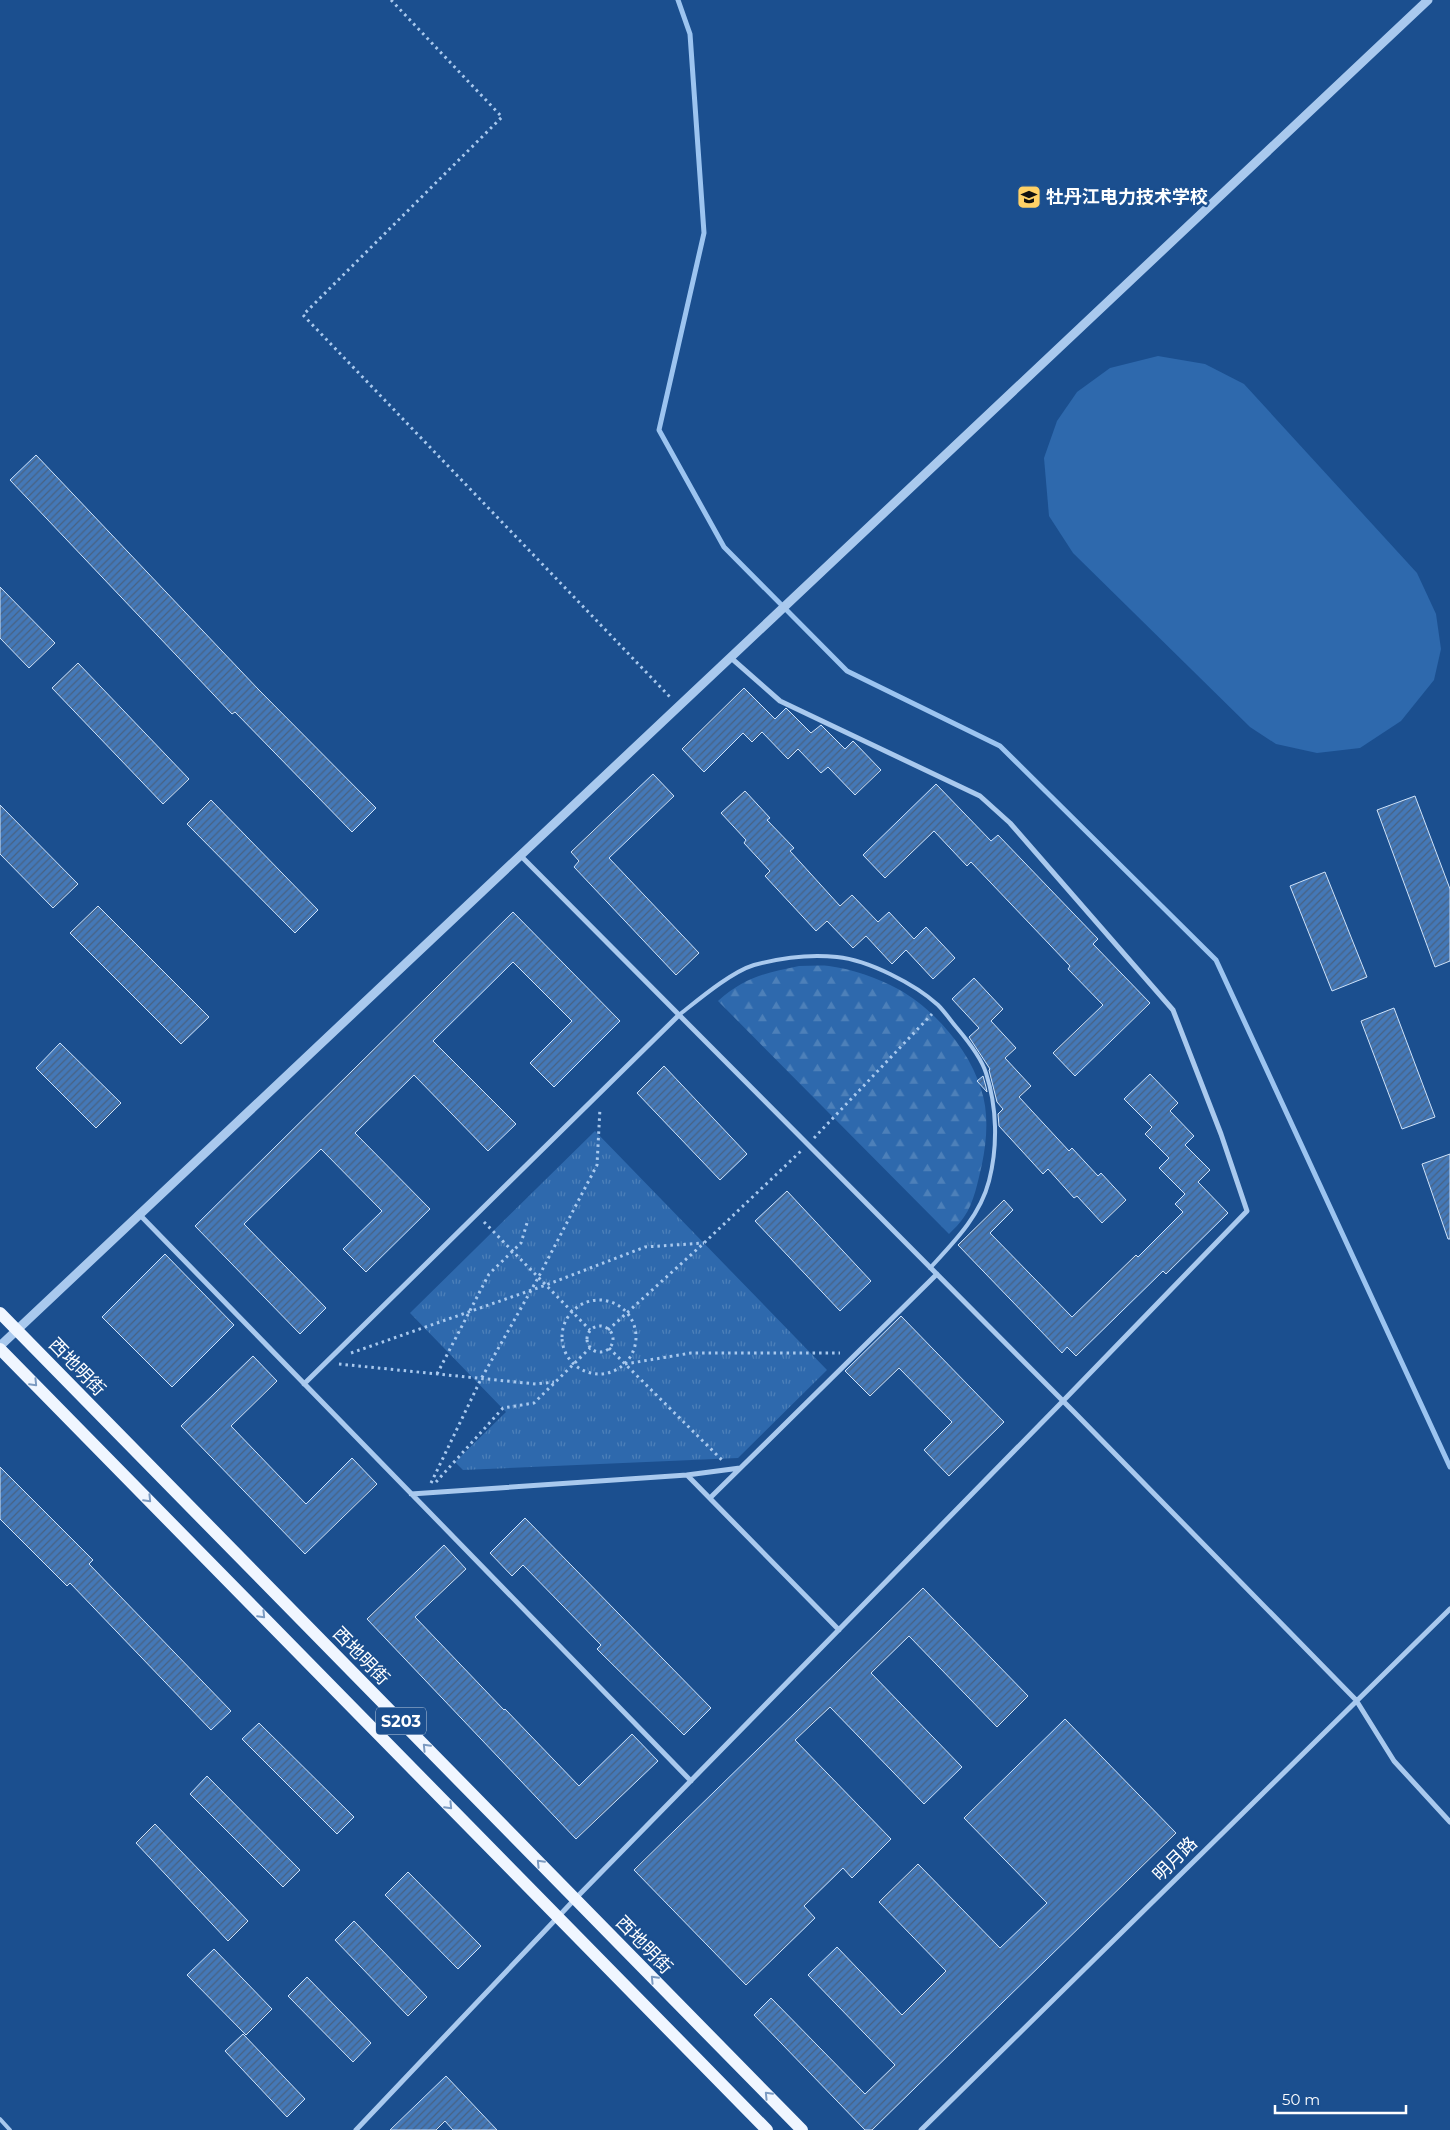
<svg xmlns="http://www.w3.org/2000/svg" width="1450" height="2130" viewBox="0 0 1450 2130" font-family="Montserrat,'Noto Sans SC',sans-serif">
  <style>
    .grass { fill: url(#grass-tufts) }
    .forest { fill: url(#forest-firs) }
    .park { fill: #2e69ad }
    .lines { fill: none; stroke-linecap: round; stroke-linejoin: round }
    .stream { stroke: #9cc4f0; stroke-width: 5 }
    .building { fill: url(#building-hatch); stroke: #cfe3fa }
    .path { stroke: #a9c9ee; stroke-width: 3; stroke-dasharray: 2.5 4; stroke-linecap: butt }
    .service { stroke: #a9c9ee; stroke-width: 4 }
    .minor { stroke: #a9c9ee; stroke-width: 5 }
    .tertiary { stroke: #a9c9ee; stroke-width: 9 }
    .primary { stroke: #f0f6ff; stroke-width: 12 }
    .oneway { stroke: #7b9ac1 }
    .labels { text-anchor: middle; stroke-width: 4.5; stroke-linejoin: round; paint-order: stroke }
    .shield { fill: #1b4f8f; stroke: #bbcadd; stroke-width: 1 }
    .shield-label { font-size: 16px; font-weight: bold; fill: #fff }
    .poi-label { font-size: 18px; font-weight: bold; fill: #fff; stroke: #1b4f8f; text-anchor: start }
    .street-label { font-size: 18px; fill: #fff; stroke: #1b4f8f }
  </style>
  <defs>
    <pattern id="grass-tufts" width="24" height="20" patternUnits="userSpaceOnUse" patternTransform="scale(1.25)"><rect width="24" height="20" fill="#2e69ad"/><path d="M3 7l-1-3M5 7V3M7 7l1-3M15 17l-1-3M17 17v-4M19 17l1-3" fill="none" stroke="#4d80b9"/></pattern>
    <pattern id="forest-firs" width="22" height="20" patternUnits="userSpaceOnUse" patternTransform="scale(1.25)"><rect width="22" height="20" fill="#2e69ad"/><path d="M5 1l3.5 6h-7zM16 11l3.5 6h-7z" fill="#4d80b9"/></pattern>
    <pattern id="building-hatch" width="6" height="6" patternUnits="userSpaceOnUse" patternTransform="scale(1.25)"><rect width="6" height="6" fill="#4478b7"/><path d="M-1 1l2-2M0 6l6-6M5 7l2-2" fill="none" stroke="#486282"/></pattern>
  </defs>
  <rect width="100%" height="100%" fill="#1b4f8f"/>
  <path class="grass" d="M595,1131l232,239 -89,88 -275,12 -8,-8 51,-50 -96,-99z"/>
  <path class="forest" d="M799,966c10,0 21,-1 30,0 23,3 49,12 69,23 36,20 71,60 83,100 8,23 6,51 1,75 -4,17 -8,39 -18,53 -4,6 -10,12 -15,17l-231,-233c27,-24 47,-28 81,-35z"/>
  <path class="park" d="M1158,356l47,8 39,20 173,189 19,41 5,35 -7,31 -33,41 -41,27 -43,5 -41,-9 -26,-17 -177,-174 -24,-37 -5,-58 13,-37 20,-29 33,-24z"/>
  <g class="lines">
    <path class="stream" d="M678,0l12,34 14,199 -45,197 65,117 123,124 153,75 216,214 234,507"/>
  </g>
  <path class="building" d="M36,455l222,234 118,119 -24,24 -117,-120 -3,2 -222,-234z
    M0,587l55,56 -26,25 -29,-30z
    M78,663l111,116 -26,25 -111,-116z
    M744,688l31,31 11,-11 25,25 10,-8 24,24 8,-8 28,29 -26,25 -27,-28 -7,6 -23,-24 -10,10 -26,-27 -10,10 -9,-9 -39,39 -22,-23z
    M653,774l21,22 -65,62 90,95 -23,22 -102,-108 5,-6 -8,-9z
    M936,784l55,57 7,-6 100,104 -5,5 57,59 -75,73 -22,-23 50,-48 -35,-36 2,-3 -99,-104 -4,4 -33,-35 -49,47 -22,-23z
    M745,791l25,27 -3,2 27,28 -4,3 50,55 12,-11 26,27 11,-10 25,27 12,-12 29,31 -22,21 -27,-29 -14,14 -26,-28 -13,12 -26,-27 -11,10 -51,-55 5,-5 -26,-28 2,-3 -25,-27z
    M1415,796l35,93v72l-15,6 -58,-157z
    M211,800l107,110 -23,23 -108,-109z
    M0,805l78,79 -25,24 -53,-54z
    M1325,872l42,105 -35,14 -42,-105z
    M98,906l111,111 -28,27 -111,-111z
    M513,912l107,109 -66,66 -24,-24 42,-42 -59,-59 -80,79 83,83 -28,27 -74,-76 -59,58 75,76 -64,63 -23,-23 39,-38 -61,-62 -77,75 82,84 -26,26 -105,-108z
    M974,978l29,31 -12,12 25,27 -11,10 26,28 -12,11 50,54 3,-3 26,28 3,-3 25,27 -24,23 -25,-27 -3,2 -26,-29 -5,5 -44,-48 -1,-12 5,-5 -6,-7 -8,-32 1,-1 -21,-32 10,-9 -27,-29z
    M1394,1008l41,109 -33,12 -41,-108z
    M60,1043l61,60 -25,25 -60,-60z
    M664,1066l83,88 -27,26 -83,-87z
    M1150,1074l28,29 -8,8 24,25 -9,9 25,25 -12,12 30,31 -62,61 -3,-3 -87,85 -9,-9 -5,6 -104,-108 46,-45 9,10 -23,23 82,84 64,-62 2,2 45,-45 -8,-8 10,-10 -26,-26 10,-10 -24,-24 7,-7 -28,-28z
    M983,1076l3,11 1,5 -10,-11z
    M1450,1154v85h-2l-26,-75z
    M787,1191l84,90 -31,30 -85,-90z
    M165,1254l69,71 -62,62 -70,-70z
    M901,1316l103,106 -55,54 -25,-26 28,-28 -53,-54 -29,28 -25,-25z
    M253,1356l24,25 -46,45 75,78 46,-46 25,26 -72,70 -124,-128z
    M0,1467l93,93 -4,4 142,147 -20,19 -141,-147 -3,3 -67,-67z
    M525,1518l186,190 -27,27 -87,-86 4,-4 -78,-80 -11,11 -22,-23z
    M444,1545l22,24 -51,48 89,93 1,-1 74,77 53,-52 26,27 -82,78 -209,-220z
    M923,1588l105,108 -31,31 -88,-91 -38,37 91,94 -38,37 -94,-97 -35,33 96,99 -39,39 -9,-10 -39,38 11,12 -69,67 -112,-115z
    M1065,1719l111,114 -304,297h-7l-111,-115 17,-17 94,96 30,-29 -87,-90 29,-28 65,68 44,-44 -67,-69 39,-38 82,84 47,-45 -83,-85z
    M259,1723l95,94 -17,17 -95,-95z
    M207,1776l93,94 -17,17 -93,-93z
    M155,1824l93,97 -20,20 -92,-98z
    M408,1872l73,74 -23,23 -73,-74z
    M354,1921l73,76 -19,19 -73,-76z
    M214,1949l58,60 -26,26 -59,-60z
    M307,1977l64,66 -18,19 -65,-66z
    M243,2034l62,65 -18,18 -62,-66z
    M446,2076l51,54h-44l-8,-9 -9,9h-46z"/>
  <g class="lines">
    <path class="path" d="M391,0l111,117 -199,198 367,382
      M814,1138l118,-124
      M484,1222l106,108
      M562 1337a37 37 0 1 1 74 0a37 37 0 1 1-74 0Z
      M587 1339a13 13 0 1 1 26 0a13 13 0 1 1-26 0Z
      M608,1330l96,-87 97,-92
      M609,1348l113,112
      M351,1353l195,-68 99,-38 59,-4
      M339,1364l197,20 18,-2
      M625,1364l66,-11h149
      M437,1374l52,-100 32,-31 6,-20
      M436,1482l67,-74 31,-5 56,-55
      M431,1483l50,-104 57,-101 59,-113 3,-57"/>
    <path class="service" d="M679,1015c19,-15 52,-43 75,-50 26,-7 56,-11 83,-8 31,3 78,27 101,48 7,7 13,16 19,23 11,13 24,29 29,45 11,34 12,73 3,108 -9,35 -35,61 -59,87
      M0,2119l10,11"/>
    <path class="minor" d="M520,855l554,557 282,288 38,61 56,61
      M139,1214l552,567
      M304,1384l375,-369
      M687,1475l53,-7
      M411,1494l276,-19 152,155
      M710,1498l227,-224
      M356,2130l219,-231 488,-498 184,-190 -26,-77 -48,-124 -163,-187 -30,-27 -200,-95 -50,-44
      M921,2130l529,-521"/>
    <path class="tertiary" d="M0,1346l1428,-1346"/>
    <path class="primary" d="M0,1313l802,817
      M0,1349l767,781"/>
  </g>
  <defs><path id="oneway-chevron" d="M-2-3.5L2.5 0L-2 3.5" fill="none" stroke-width="1.6" stroke-linecap="round" stroke-linejoin="round" transform="scale(1.25)"/></defs>
  <g class="oneway">
    <use href="#oneway-chevron" transform="translate(34 1383) rotate(46)"/>
    <use href="#oneway-chevron" transform="translate(148 1499) rotate(46)"/>
    <use href="#oneway-chevron" transform="translate(262 1615) rotate(46)"/>
    <use href="#oneway-chevron" transform="translate(426 1747) rotate(-134)"/>
    <use href="#oneway-chevron" transform="translate(449 1806) rotate(46)"/>
    <use href="#oneway-chevron" transform="translate(540 1863) rotate(-134)"/>
    <use href="#oneway-chevron" transform="translate(654 1979) rotate(-134)"/>
    <use href="#oneway-chevron" transform="translate(768 2095) rotate(-134)"/>
  </g>
  <defs>
    <g id="school-square" transform="scale(1.25)"><rect x="-9" y="-9" width="18" height="18" rx="4" fill="#ffd166" stroke="#1b4f8f"/><path d="M0-5L7-2L0 1L-7-2ZM-4 1L0 2.5L4 1V4Q0 6-4 4Z" fill="#111"/></g>
  </defs>
  <g fill-rule="evenodd">
    <use href="#school-square" x="1029" y="197"/>
  </g>
  <g class="labels">
    <rect class="shield" x="376" y="1707.5" width="50" height="27" rx="4"/>
    <g class="shield-label">
      <text x="401" y="1727">S203</text>
    </g>
    <g class="poi-label">
      <text x="1046" y="203">牡丹江电力技术学校</text>
    </g>
    <g class="street-label">
      <text transform="translate(77 1367) rotate(46)" y="6">西地明街</text>
      <text transform="translate(361 1656) rotate(46)" y="6">西地明街</text>
      <text transform="translate(1175 1859) rotate(-45)" y="6">明月路</text>
      <text transform="translate(644 1945) rotate(46)" y="6">西地明街</text>
    </g>
  </g>
  <path d="M1275 2105v8h131v-8" fill="none" stroke="#ffffff" stroke-width="2.5"/>
  <text x="1282" y="2105" font-size="15" fill="#ffffff" stroke="#1b4f8f" stroke-width="4" paint-order="stroke">50 m</text>
</svg>
